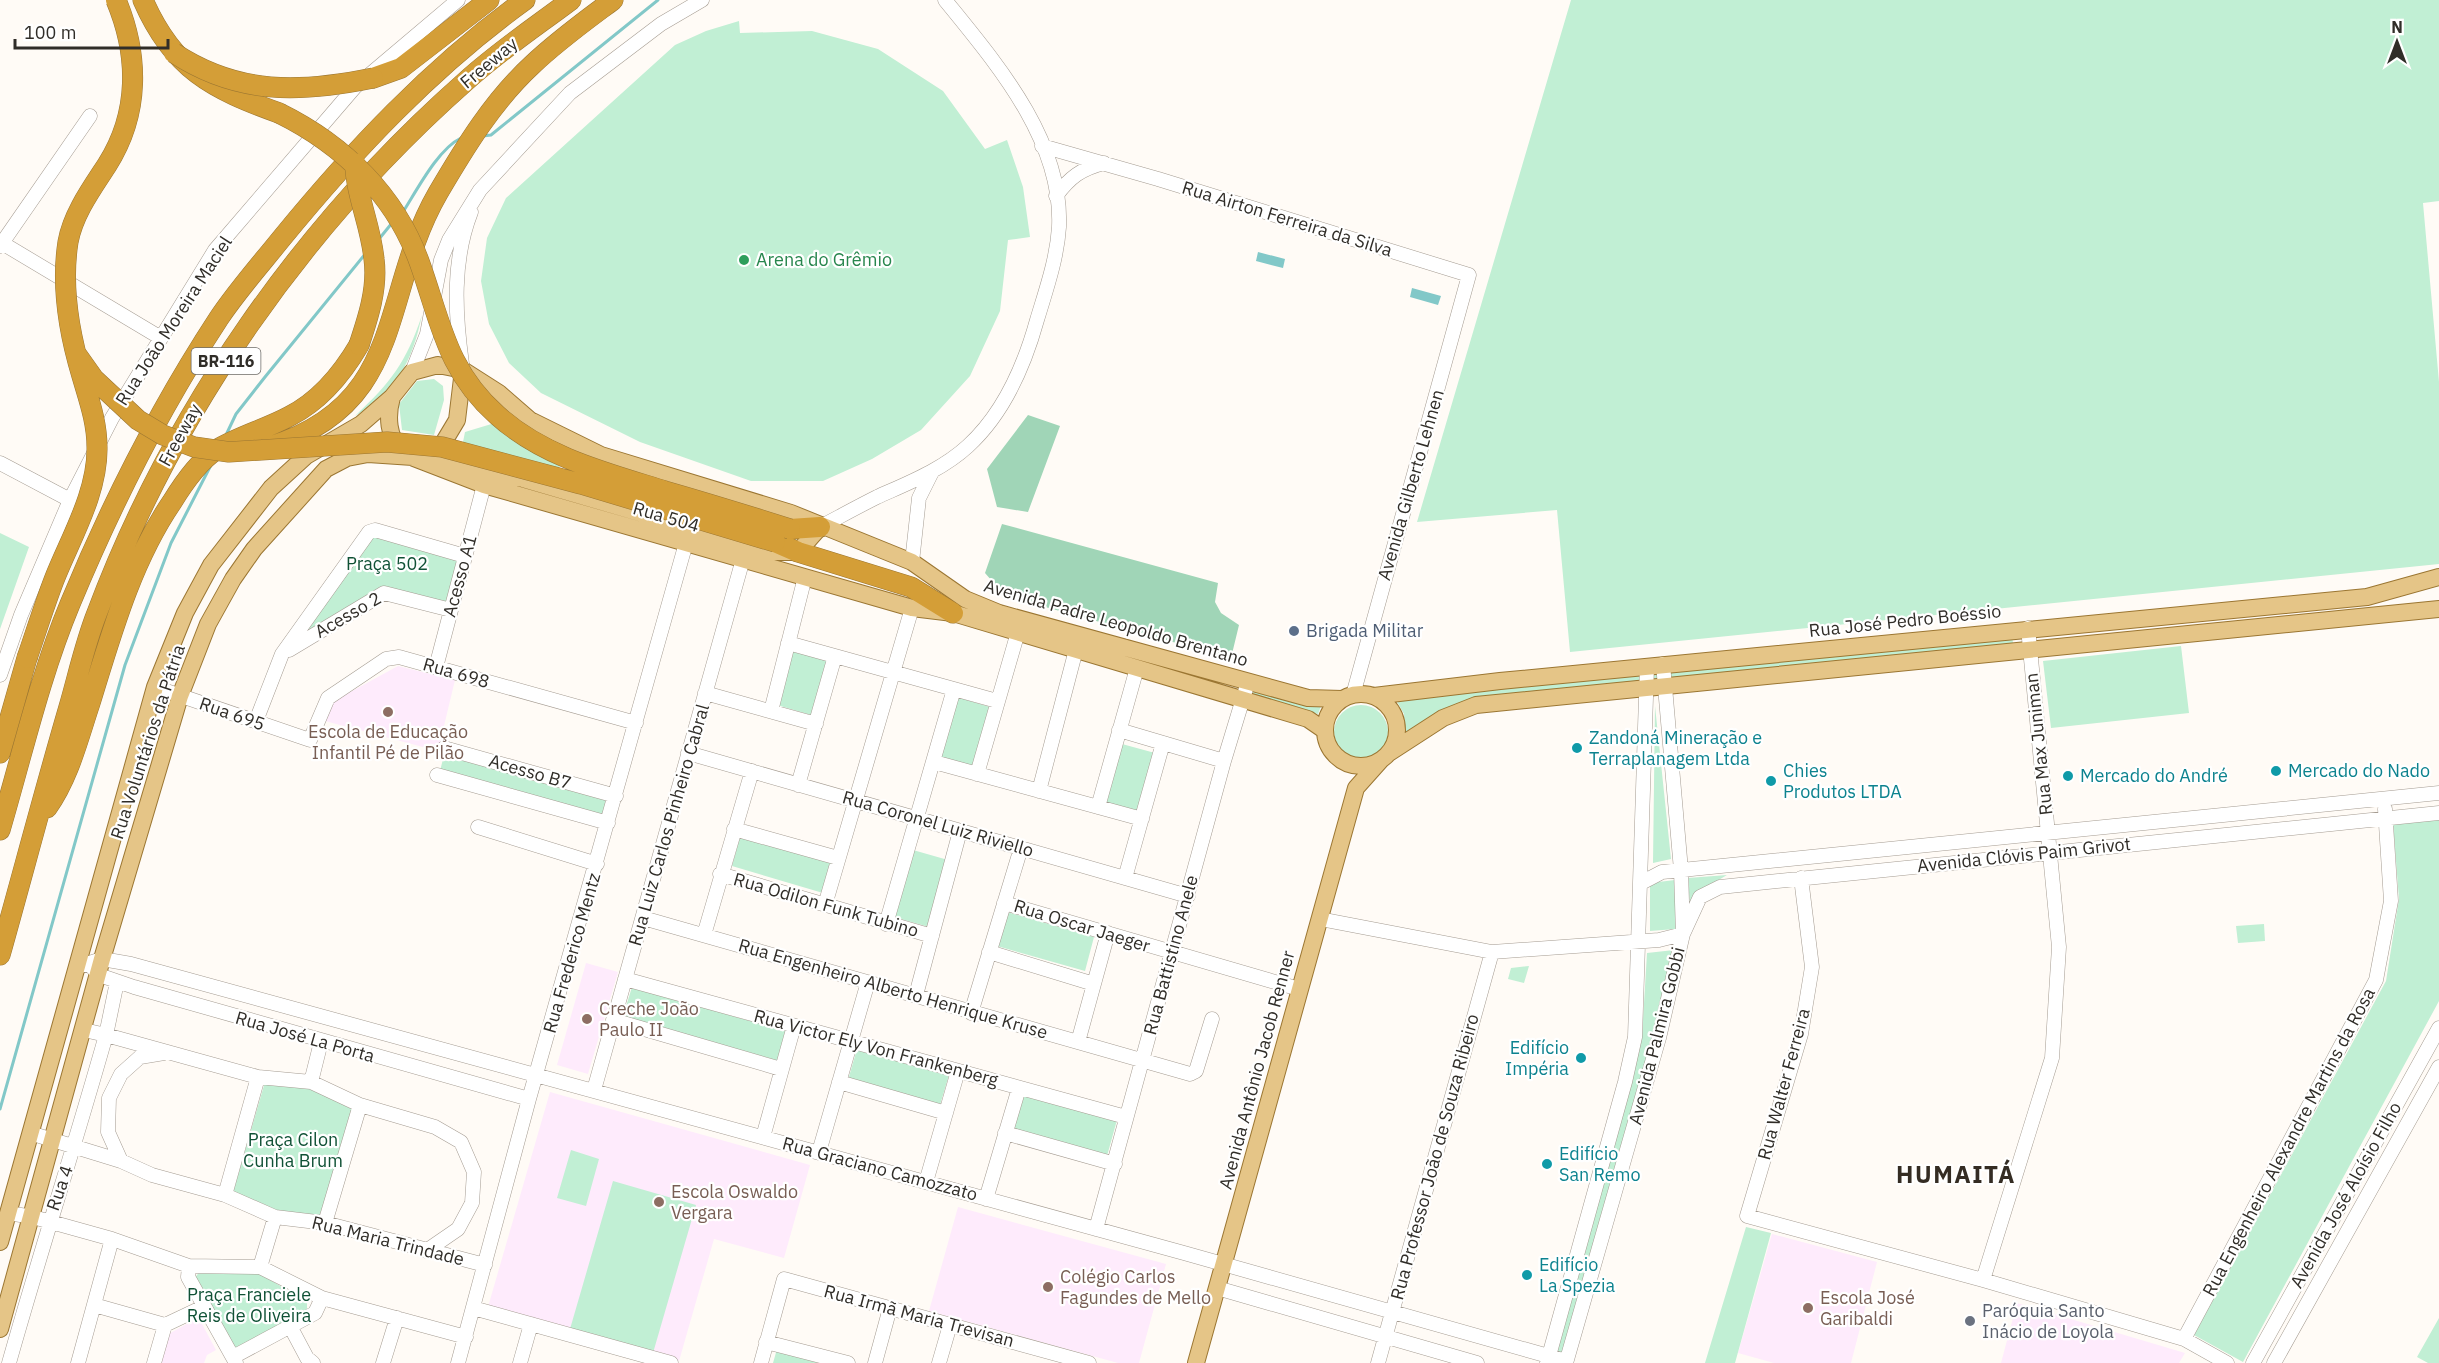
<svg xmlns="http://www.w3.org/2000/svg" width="2439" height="1363" viewBox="0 0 2439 1363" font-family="'IBM Plex Sans',sans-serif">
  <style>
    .education { fill: #feebfc }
    .green { fill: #c1efd4 }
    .forest { fill: #a0d5b7 }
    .water { fill: #82c8c8 }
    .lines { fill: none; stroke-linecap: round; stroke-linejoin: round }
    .stream { stroke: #82c8c8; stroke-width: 3 }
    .minor-casing { stroke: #a59c92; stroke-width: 15 }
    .major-casing { stroke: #9b7632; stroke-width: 18 }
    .highway-casing { stroke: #9b7632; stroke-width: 21 }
    .minor { stroke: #fff; stroke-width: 14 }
    .major { stroke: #e5c587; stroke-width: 16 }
    .highway { stroke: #d49e37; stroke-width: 20 }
    .highway-bridge-casing { stroke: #9b7632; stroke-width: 21; stroke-linecap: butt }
    .highway-bridge { stroke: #d49e37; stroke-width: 20 }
    .leisure-dot { fill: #2e9e5b; stroke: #fff; stroke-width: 2 }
    .service-dot { fill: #5c6f8a; stroke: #fff; stroke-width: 2 }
    .education-dot { fill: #8d6e63; stroke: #fff; stroke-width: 2 }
    .culture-dot { fill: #0f9aa8; stroke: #fff; stroke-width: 2 }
    .worship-dot { fill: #6b7280; stroke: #fff; stroke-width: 2 }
    .labels { text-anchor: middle; stroke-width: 4.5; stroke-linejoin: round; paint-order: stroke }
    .shield { fill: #fff; stroke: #6e6c68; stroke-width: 1.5 }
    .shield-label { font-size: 16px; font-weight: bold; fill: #302d28 }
    .street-label { font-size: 18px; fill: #302d28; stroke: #fff }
    .leisure-label { font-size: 18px; fill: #27864d; stroke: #fff; text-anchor: start }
    .park-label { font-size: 18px; fill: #0f5135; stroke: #fff }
    .service-label { font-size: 18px; fill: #4e5e75; stroke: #fff; text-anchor: start }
    .education-label { font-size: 18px; fill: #785e54; stroke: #fff; text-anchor: start }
    .culture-label { font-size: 18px; fill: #0d838f; stroke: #fff; text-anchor: start }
    .worship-label { font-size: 18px; fill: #5b616d; stroke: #fff; text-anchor: start }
    .district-label { font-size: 24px; font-weight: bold; letter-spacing: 1.5px; fill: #342c23; stroke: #fff }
  </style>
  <rect width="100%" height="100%" fill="#fffbf6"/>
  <path class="education" d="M398,666l57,14 -17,71 -113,-30 7,-19z
    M586,963l32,9 -30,102 -31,-9z
    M550,1092l260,73 -26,93 -70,-19 -35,122 -191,-54z
    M958,1207l208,57 -27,99h-21l-189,-52z
    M1772,1234l105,28 -26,101h-77l-36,-10z
    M2017,1303l168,50 -6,10h-178z
    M192,1321l10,3 14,26 -9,5 -3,8h-47l8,-27z"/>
  <path class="green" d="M1571,0h868v201l-16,2 16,179v182l-869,88 -13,-142 -140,12z
    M739,21l1,12 72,-2 66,18 65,42 42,58 22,-9 16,47 7,50 -22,3 -8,71 -30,65 -49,54 -49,29 -49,22h-72l-111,-39 -99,-49 -32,-30 -20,-39 -8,-43 6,-43 19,-40 169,-153 31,-14z
    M422,315c-10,47 -25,76 -67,101 36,-34 51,-53 67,-101z
    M434,379l9,7 1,14 -10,35 -32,-5 -3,-26 18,-23z
    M498,422l64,34 -3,13 -97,-22 3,-15z
    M0,533l29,14 -29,82z
    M377,534l84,24 -14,48 -67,-18 -84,54 70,-98z
    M2012,633l1,11 -545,56 -63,35 -1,-21 -10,-18z
    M2181,646l8,67 -138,15 -8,-67z
    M794,647l34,10 -17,58 -34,-10z
    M1255,686l66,20 -3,8 -66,-19z
    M957,697l33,10 -16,59 -34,-9z
    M1334 732a27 27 0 1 1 54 0a27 27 0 1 1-54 0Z
    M1655,706l16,153 -18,4z
    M1122,744l33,9 -17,59 -33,-9z
    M445,751l166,45 -7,23 -165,-44z
    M2439,819v182l-196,361 -49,-27 192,-354 13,-82 -6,-76z
    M740,837l92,26 -9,30 -91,-27z
    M913,850l35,10 -19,67 -35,-10z
    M1727,875l-27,16 -10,15 -2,-28z
    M1675,880l4,41 -4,8 -25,2v-48z
    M1007,912l87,25 -9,34 -88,-25z
    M2264,924l1,17 -27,2 -2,-17z
    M1674,950l-29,113 -83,290 -6,-2 76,-271 10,-43 5,-84z
    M1529,966l-5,17 -16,-4 3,-11z
    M632,987l156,45 -9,29 -156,-45z
    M857,1049l92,26 -9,30 -92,-25z
    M265,1082l45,5 42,21 -30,108 -47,-5 -42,-19z
    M1024,1093l93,27 -10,36 -93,-27z
    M571,1150l28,9 -13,47 -29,-8z
    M613,1181l83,24 -43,148 -83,-24z
    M1746,1227l25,6 -36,130h-30z
    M200,1271l57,1 50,30v9l-71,39 -42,-71z
    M2439,1318v45h-11l-11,-6z
    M777,1349l50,14h-54z"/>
  <path class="forest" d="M1028,415l32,11 -32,86 -31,-5 -10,-38z
    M1002,524l216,59 -3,19 6,11 18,12 -8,33 -226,-62 -20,-23z"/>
  <path class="water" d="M1258,252l27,7 -2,9 -27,-7z
    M1412,288l29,8 -3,9 -28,-8z"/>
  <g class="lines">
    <path class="stream" d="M483,136l8,-1 167,-135
      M403,212c14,-22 35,-63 58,-74
      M379,239l13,-16
      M226,435l10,-21 29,-37 101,-124
      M0,1109l125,-444 46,-122 40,-78"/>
    <g class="minor-casing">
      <path id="minor" d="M1042,146l116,33 311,96 -116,420
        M1056,196c14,-19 25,-27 48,-33
        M2,243l159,95
        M0,246l90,-130
        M462,364c-7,-51 -10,-103 9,-152
        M412,372l15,-38 14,-74 8,-20 31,-50 90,-97 91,-69 41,-24
        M0,463l70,37
        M820,527c19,-10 37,-20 57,-30 31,-14 65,-27 91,-51 36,-33 56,-79 69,-126 9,-30 20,-61 22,-93 4,-87 -63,-164 -114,-227
        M912,562l7,-64 13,-26
        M788,643l209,58
        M289,650l95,-57 67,17
        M436,667l48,-182
        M0,675l21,-60 49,-115 42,-82 103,-168 140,-163 103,-87
        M155,687l155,53 18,-42 58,-39 13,-2 237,66
        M705,693l111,31
        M771,711l34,-134
        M256,721l26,-67 87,-122 6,-2 90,26
        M1119,730l105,31
        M444,748l172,48
        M688,753l500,143
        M934,762l208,57
        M977,774l41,-142
        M437,775l171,48
        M798,785l37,-129
        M1039,791l39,-149
        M1098,807l39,-139
        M478,827l119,37
        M734,829l104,29
        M720,874l212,62
        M1125,878l38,-135
        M1801,878l11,89 -11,67 -54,182 236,64 201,59 43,24
        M1641,883l21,-11 777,-79
        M1004,903l295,86
        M825,905l87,-297
        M643,918l547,156 6,-3 16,-52
        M1320,919l172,33 167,-12 24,-6
        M886,924l68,-235
        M1683,934l17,-37 20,-10 719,-74
        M704,935l48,-164
        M989,952l105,32
        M91,966l8,9 35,12 395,112
        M77,967l25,-8 29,5 1053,289 382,108
        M625,979l501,138
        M117,982l-11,53 152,42 53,5 49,23 75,22 26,15 13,30 -2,31 -14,26 -32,22
        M916,995l44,-164
        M971,1013l50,-165
        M613,1020l168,49
        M1078,1042l30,-109
        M311,1082l10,-40
        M839,1082l107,31
        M594,1090l149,-531
        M30,1133l91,28 31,14 73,20 50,22 50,6 160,42
        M1005,1133l110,31
        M763,1137l31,-111
        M819,1152l49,-170
        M121,1161l-13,-29 1,-34 12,-24 19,-17 24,-4
        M926,1182l32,-111
        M225,1195l33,-118
        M986,1199l33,-111
        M8,1213l25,4 79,22 77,27 71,1 62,31 144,39
        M325,1223l35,-118
        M1096,1229l128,-468 24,-79
        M189,1266l-1,11 48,86
        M260,1267l15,-50
        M1983,1280l69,-222 7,-111 -31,-319
        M1217,1288l260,75
        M94,1305l71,20
        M473,1308l198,55
        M290,1326l17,32 6,5
        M2184,1339l192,-359 15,-79 -6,-92
        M766,1342l82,21
        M233,1357l82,-44 7,-15
        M9,1363c31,-110 66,-218 97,-328l-22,-5
        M78,1363l34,-124
        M154,1363l11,-38 38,-18
        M383,1363l14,-45
        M458,1363l71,-264 157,-556
        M520,1363l11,-39
        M761,1363l23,-84 305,84
        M875,1363l15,-55
        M939,1363l11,-38
        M1378,1363l114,-411
        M1547,1363l78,-281 10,-45 12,-371
        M1566,1363l93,-325 24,-104 -2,-64 -18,-206
        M2253,1363l186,-335
        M2274,1363l165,-296"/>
    </g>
    <g class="major-casing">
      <path id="major" d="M392,397c-5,18 -5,41 11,55
        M414,458l70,27 428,123 41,5 355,106 16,11
        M444,463l79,16 250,73h25l22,-25
        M1325 730a36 36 0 1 1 72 0a36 36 0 1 1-72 0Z
        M1374,696l126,-15 867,-84 72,-20
        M1389,753l54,-35 33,-13 963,-96
        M0,1242l155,-555 30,-74 26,-48 60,-77 35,-32 55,-32 31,-27 20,-25 26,-7 25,5 36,23 31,27 71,35 190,58 121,49 53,37 34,14 309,85 34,1
        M0,1329l102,-370 78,-263 28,-72 25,-45 21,-30 72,-80 21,-11 21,-4 45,3 26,-7 18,-30 6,-50
        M1196,1363l160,-575 25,-28"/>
    </g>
    <g class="highway-casing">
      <path id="highway" d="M143,0c30,69 69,89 136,113
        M373,78l28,-10 88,-68
        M269,447c139,-43 110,-152 169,-254 27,-46 55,-92 94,-128 25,-24 53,-44 81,-65
        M790,529l30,-2
        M775,542l23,10 113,35 42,26
        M0,753l27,-95
        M47,808c22,-31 31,-69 43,-105 21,-68 41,-141 82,-201 11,-18 26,-40 44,-52 23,-14 50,-21 74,-34 31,-16 52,-42 69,-71
        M0,830c22,-75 40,-154 70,-226 41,-99 90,-196 149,-286 18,-27 41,-53 62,-79 72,-88 151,-172 244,-239
        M0,955c23,-82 45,-166 69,-248 9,-31 16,-64 28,-94 76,-203 207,-389 369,-532 33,-30 69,-54 105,-81"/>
    </g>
    <use href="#minor" class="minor"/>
    <use href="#major" class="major"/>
    <use href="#highway" class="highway"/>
    <g class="highway-bridge-casing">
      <path id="highway-bridge" d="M174,53c64,42 126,40 199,25
        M279,113c65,32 117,83 141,151 21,59 27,107 77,151 46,42 110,58 168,76 42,12 84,25 125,38
        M355,163c1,33 16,63 19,96 4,29 -6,59 -15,86
        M77,355l17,24 44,41 25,15 31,12 35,5 158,-10 55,5 139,37 194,58
        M27,658c9,-26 17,-52 27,-78 16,-41 44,-87 43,-133 0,-25 -8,-47 -15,-71 -13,-43 -21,-89 -14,-134 5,-28 24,-54 39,-77 33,-52 32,-110 9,-165"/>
    </g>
    <use href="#highway-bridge" class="highway-bridge"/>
  </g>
  <circle class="leisure-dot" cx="744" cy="260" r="6"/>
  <circle class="service-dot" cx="1294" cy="631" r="6"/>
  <g class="education-dot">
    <circle cx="388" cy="712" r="6"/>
    <circle cx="587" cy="1019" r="6"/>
    <circle cx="659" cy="1202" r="6"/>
    <circle cx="1048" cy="1287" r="6"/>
    <circle cx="1808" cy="1308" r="6"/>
  </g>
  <g class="culture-dot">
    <circle cx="1577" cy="748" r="6"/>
    <circle cx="2276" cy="771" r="6"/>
    <circle cx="2068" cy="776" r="6"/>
    <circle cx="1771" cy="781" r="6"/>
    <circle cx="1581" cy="1058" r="6"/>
    <circle cx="1547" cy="1164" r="6"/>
    <circle cx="1527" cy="1275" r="6"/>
  </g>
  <circle class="worship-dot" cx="1970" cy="1321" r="6"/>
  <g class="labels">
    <rect class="shield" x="191.5" y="348" width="69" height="26" rx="4.5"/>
    <g class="shield-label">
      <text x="226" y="367">BR-116</text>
    </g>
    <g class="street-label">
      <text transform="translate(489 63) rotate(-40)" y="6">Freeway</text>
      <text transform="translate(1287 219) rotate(17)" y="6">Rua Airton Ferreira da Silva</text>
      <text transform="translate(174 321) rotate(-57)" y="6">Rua João Moreira Maciel</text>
      <text transform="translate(180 435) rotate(-61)" y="6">Freeway</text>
      <text transform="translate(1411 485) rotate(-74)" y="6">Avenida Gilberto Lehnen</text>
      <text transform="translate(666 517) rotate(16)" y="6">Rua 504</text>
      <text transform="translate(460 576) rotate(-75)" y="6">Acesso A1</text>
      <text transform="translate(348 615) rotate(-30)" y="6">Acesso 2</text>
      <text transform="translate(1905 621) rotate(-6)" y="6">Rua José Pedro Boéssio</text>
      <text transform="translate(1116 623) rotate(16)" y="6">Avenida Padre Leopoldo Brentano</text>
      <text transform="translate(456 673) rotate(16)" y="6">Rua 698</text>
      <text transform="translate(232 714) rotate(19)" y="6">Rua 695</text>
      <text transform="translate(148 742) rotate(-72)" y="6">Rua Voluntários da Pátria</text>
      <text transform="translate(2039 744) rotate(-96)" y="6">Rua Max Juniman</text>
      <text transform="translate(530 772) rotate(16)" y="6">Acesso B7</text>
      <text transform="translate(938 824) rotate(16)" y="6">Rua Coronel Luiz Riviello</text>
      <text transform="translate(669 825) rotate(-74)" y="6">Rua Luiz Carlos Pinheiro Cabral</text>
      <text transform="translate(2024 855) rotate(-6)" y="6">Avenida Clóvis Paim Grivot</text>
      <text transform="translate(826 905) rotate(16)" y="6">Rua Odilon Funk Tubino</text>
      <text transform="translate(1082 926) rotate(17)" y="6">Rua Oscar Jaeger</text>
      <text transform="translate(572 953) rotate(-74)" y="6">Rua Frederico Mentz</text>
      <text transform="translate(1171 955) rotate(-75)" y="6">Rua Battistino Anele</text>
      <text transform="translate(893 989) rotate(16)" y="6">Rua Engenheiro Alberto Henrique Kruse</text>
      <text transform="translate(1657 1036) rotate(-76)" y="6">Avenida Palmira Gobbi</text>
      <text transform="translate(305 1037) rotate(16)" y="6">Rua José La Porta</text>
      <text transform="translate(876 1048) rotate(15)" y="6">Rua Victor Ely Von Frankenberg</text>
      <text transform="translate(1257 1070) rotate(-75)" y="6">Avenida Antônio Jacob Renner</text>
      <text transform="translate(1784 1084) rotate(-75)" y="6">Rua Walter Ferreira</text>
      <text transform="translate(2289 1142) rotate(-62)" y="6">Rua Engenheiro Alexandre Martins da Rosa</text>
      <text transform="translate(1435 1157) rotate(-75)" y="6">Rua Professor João de Souza Ribeiro</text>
      <text transform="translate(880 1169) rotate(15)" y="6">Rua Graciano Camozzato</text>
      <text transform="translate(60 1188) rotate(-71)" y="6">Rua 4</text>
      <text transform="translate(2346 1195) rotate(-61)" y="6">Avenida José Aloísio Filho</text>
      <text transform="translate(388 1241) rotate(14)" y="6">Rua Maria Trindade</text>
      <text transform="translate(919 1316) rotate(15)" y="6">Rua Irmã Maria Trevisan</text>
    </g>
    <g class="leisure-label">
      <text x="756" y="266">Arena do Grêmio</text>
    </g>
    <g class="park-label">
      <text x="387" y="570">Praça 502</text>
      <text x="293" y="1146">Praça Cilon<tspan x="293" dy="21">Cunha Brum</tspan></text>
      <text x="249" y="1301">Praça Franciele<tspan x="249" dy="21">Reis de Oliveira</tspan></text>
    </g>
    <g class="service-label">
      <text x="1306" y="637">Brigada Militar</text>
    </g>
    <g class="education-label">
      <text x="388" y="738" text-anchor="middle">Escola de Educação<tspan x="388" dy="21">Infantil Pé de Pilão</tspan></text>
      <text x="599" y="1015">Creche João<tspan x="599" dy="21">Paulo II</tspan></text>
      <text x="671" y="1198">Escola Oswaldo<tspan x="671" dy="21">Vergara</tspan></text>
      <text x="1060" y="1283">Colégio Carlos<tspan x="1060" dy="21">Fagundes de Mello</tspan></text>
      <text x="1820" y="1304">Escola José<tspan x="1820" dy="21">Garibaldi</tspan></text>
    </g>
    <g class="culture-label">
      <text x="1589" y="744">Zandoná Mineração e<tspan x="1589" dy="21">Terraplanagem Ltda</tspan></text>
      <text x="1783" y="777">Chies<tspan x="1783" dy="21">Produtos LTDA</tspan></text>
      <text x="2288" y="777">Mercado do Nado</text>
      <text x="2080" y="782">Mercado do André</text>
      <text x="1569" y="1054" text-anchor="end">Edifício<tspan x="1569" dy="21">Impéria</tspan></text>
      <text x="1559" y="1160">Edifício<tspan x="1559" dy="21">San Remo</tspan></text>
      <text x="1539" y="1271">Edifício<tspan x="1539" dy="21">La Spezia</tspan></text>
    </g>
    <g class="worship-label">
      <text x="1982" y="1317">Paróquia Santo<tspan x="1982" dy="21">Inácio de Loyola</tspan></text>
    </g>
    <g class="district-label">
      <text x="1956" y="1183">HUMAITÁ</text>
    </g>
  </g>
  <g transform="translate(2397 42)" stroke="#ffffff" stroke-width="4.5" paint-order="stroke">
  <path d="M0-4.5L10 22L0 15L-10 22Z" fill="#302d28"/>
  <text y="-9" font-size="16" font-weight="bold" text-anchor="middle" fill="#302d28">N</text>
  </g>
  <path d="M15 39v9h153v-9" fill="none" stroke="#302d28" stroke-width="3"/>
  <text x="24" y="39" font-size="18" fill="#302d28" stroke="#ffffff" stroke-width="4.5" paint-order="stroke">100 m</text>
</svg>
